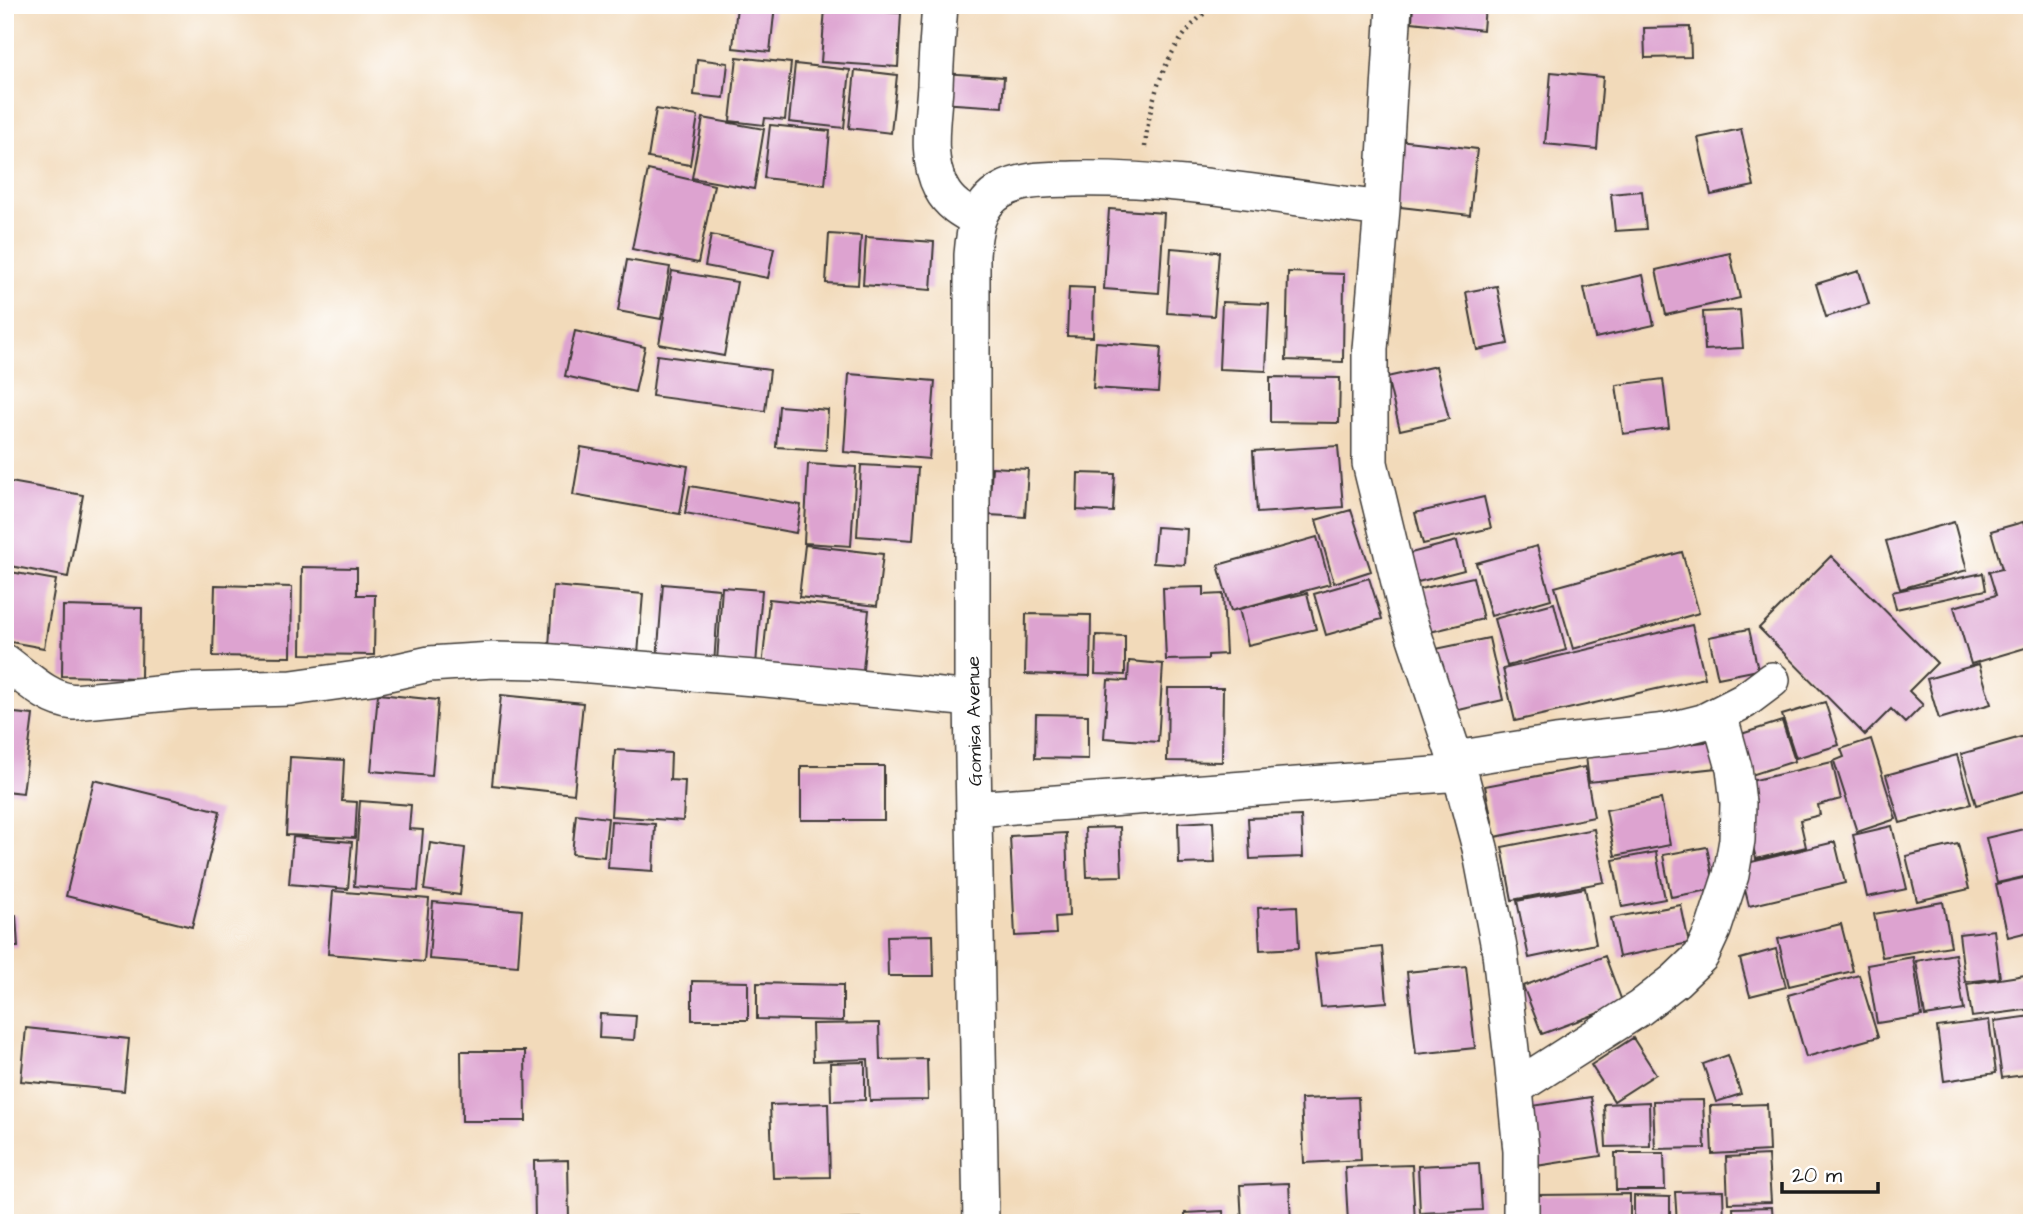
<svg xmlns="http://www.w3.org/2000/svg" width="2037" height="1228" viewBox="0 0 2037 1228" font-family="'Architects Daughter',sans-serif">
  <style>
    .building { fill: #dda3d0 }
    .lines { fill: none; stroke-linecap: round; stroke-linejoin: round }
    .minor-casing { stroke: #3c3834; stroke-width: 38 }
    .path { stroke: #3c3834; stroke-width: 4.5; stroke-dasharray: 2 5; stroke-linecap: butt }
    .minor { stroke: #fff; stroke-width: 35 }
    .labels { text-anchor: middle; stroke-width: 5; stroke-linejoin: round; paint-order: stroke }
    .street-label { font-size: 19px; fill: #1c1c1c; stroke: #fff }
  </style>
  <rect width="100%" height="100%" fill="#fff"/>
  <filter id="ink" filterUnits="userSpaceOnUse"><feTurbulence type="fractalNoise" baseFrequency=".0143" numOctaves="2"/><feDisplacementMap in="SourceGraphic" scale="14" xChannelSelector="R" yChannelSelector="G"/><feConvolveMatrix kernelMatrix="1 2 1 2 8 2 1 2 1" color-interpolation-filters="sRGB"/></filter>
  <filter id="wash" filterUnits="userSpaceOnUse"><feTurbulence type="fractalNoise" baseFrequency=".00686" numOctaves="4" result="noise"/><feDisplacementMap in="SourceGraphic" scale="28" xChannelSelector="R" yChannelSelector="G"/><feGaussianBlur stdDeviation="1.57" result="paint"/><feColorMatrix in="noise" values="0 0 0 0 0 0 0 0 0 0 0 0 0 0 0 0 0 1.4 0 .05"/><feComposite in="paint" operator="in"/></filter>
  <g filter="url(#wash)">
    <rect width="100%" height="100%" fill="#f2daba"/>
    <g id="blocks">
      <path class="building" d="M737,5h38l-5,47 -37,-4z
        M1413,5h52l20,2 -2,23 -71,-8z
        M825,8l76,5 -3,54 -77,-5z
        M1690,27l1,30 -46,1 -1,-30z
        M737,57l54,6 -6,57 -20,-2 -1,7 -34,-4z
        M697,59l31,4 -4,35 -30,-3z
        M795,64l55,6 -6,58 -55,-6z
        M855,70l42,5 -6,58 -42,-5z
        M1551,72l52,5 -6,72 -52,-5z
        M942,73l62,4 -2,30 -62,-4z
        M656,109l42,7 -8,49 -42,-7z
        M703,118l61,11 -10,60 -62,-11z
        M770,125l60,6 -5,54 -61,-7z
        M1741,129l13,57 -43,9 -13,-57z
        M1398,140l79,9 -7,66 -78,-9z
        M648,170l66,15 -16,78 -66,-14z
        M1642,191l4,38 -31,2 -4,-37z
        M1109,209l55,4 -5,80 -55,-4z
        M829,234l32,2 -3,49 -32,-2z
        M711,235l63,13 -6,30 -63,-12z
        M866,237l68,5 -3,48 -68,-5z
        M1171,248l48,4 -5,64 -47,-3z
        M1730,253l10,45 -74,17 -10,-45z
        M627,260l43,7 -9,52 -43,-8z
        M672,271l65,11 -13,74 -65,-12z
        M1859,271l10,33 -43,13 -10,-33z
        M1288,272l56,2 -1,88 -57,-2z
        M1643,275l11,50 -59,13 -11,-50z
        M1497,286l11,58 -31,6 -11,-58z
        M1069,287l25,1 -1,49 -26,-1z
        M1222,302l47,2 -3,67 -47,-2z
        M1740,310l3,38 -38,2 -2,-38z
        M575,331l70,16 -10,45 -70,-16z
        M1096,342l65,5 -3,45 -65,-4z
        M657,355l113,15 -5,41 -113,-15z
        M1436,366l13,53 -49,11 -13,-53z
        M849,374l86,7 -6,78 -85,-7z
        M1270,377l70,1 -1,45 -69,-1z
        M1663,379l6,49 -46,6 -7,-49z
        M779,406l49,4 -2,40 -50,-3z
        M1338,446l5,61 -86,6 -4,-62z
        M581,447l107,19 -8,48 -107,-19z
        M808,464l48,3 -5,79 -47,-3z
        M861,465l57,3 -5,72 -56,-4z
        M992,467l36,2 -3,48 -36,-2z
        M1078,473l37,1 -2,38 -36,-2z
        M5,481l78,14 -15,82 -63,-12z
        M690,486l111,19 -5,28 -111,-20z
        M1484,497l7,31 -68,16 -8,-31z
        M1351,510l20,61 -37,12 -18,-63z
        M1954,522l13,48 -67,19 -14,-48z
        M2023,522l9,23v59l-7,-18h-2l9,31v29l-61,18 -17,-57 42,-12 -7,-23 13,-3 -11,-38z
        M1156,527l31,2 -2,36 -32,-2z
        M1317,537l13,47 -99,27 -13,-46z
        M1457,541l7,29 -50,13 -7,-29z
        M805,545l78,9 -6,52 -78,-9z
        M1537,546l14,53 -60,17 -15,-53z
        M1682,552l17,61 -126,36 -18,-62z
        M1831,556l106,107 -28,28 14,14 -18,18 -14,-14 -26,26 -106,-107z
        M302,567l55,1v27h18l-1,60 -73,-1z
        M5,571l51,9 -12,68 -39,-7z
        M1983,573l3,17 -90,19 -4,-17z
        M1473,577l10,42 -61,15 -11,-43z
        M1369,578l13,41 -56,16 -12,-41z
        M663,584l56,5 -5,76 -57,-5z
        M215,585l77,2 -1,70 -78,-1z
        M553,586l90,8 -5,60 -89,-7z
        M722,587l40,3 -6,75 -39,-3z
        M1204,587v8l19,-1 3,60 -18,1v4l-42,1 -3,-72z
        M1307,593l9,36 -68,16 -9,-36z
        M769,599l100,11 -7,69 -100,-11z
        M1554,603l12,47 -59,16 -13,-47z
        M63,606l79,2 -1,70 -79,-2z
        M1026,614l65,1 -1,61 -65,-2z
        M1692,625l13,53 -190,43 -12,-52z
        M1749,629l9,41 -40,8 -9,-41z
        M1096,635l29,1v39l-30,-1z
        M1489,638l14,62 -53,12 -14,-63z
        M1129,661l34,3 -5,78 -54,-4 4,-58 20,1z
        M1979,664l12,40 -52,15 -12,-40z
        M1168,688h55l-1,74 -55,-1z
        M378,694l60,6 -6,76 -61,-5z
        M501,695l82,8 -9,91 -82,-9z
        M1825,702l14,43 -43,13 -14,-43z
        M5,712l28,3 -10,78 -18,-2z
        M1036,714l52,1v44l-53,-1z
        M1782,721l13,40 -50,16 -13,-40z
        M2028,735l4,13v41l-56,16 -15,-51z
        M1871,739l25,80 -39,13 -23,-71 10,-4 -3,-8z
        M1713,741l3,27 -127,14 -3,-26z
        M615,750l56,3 -1,27 15,1 -2,40 -72,-5z
        M1957,755l14,49 -71,19 -14,-48z
        M290,757l54,3 -2,41 15,1 -2,36 -69,-3z
        M1832,762l9,37 -23,6 2,10 -20,5 6,27 -50,12 -18,-75z
        M801,766h83v54h-83z
        M1585,767l9,50 -99,20 -10,-51z
        M94,780l126,31 -28,116 -126,-31z
        M1661,799l9,46 -55,11 -9,-46z
        M360,801l51,4 -2,24 14,1 -5,61 -64,-5z
        M576,814l32,4 -4,39 -32,-3z
        M1301,816l2,41 -53,2 -2,-41z
        M611,821l44,3 -2,47 -45,-3z
        M1213,821l2,42 -36,1 -1,-41z
        M1892,826l15,63 -40,8 -14,-62z
        M1120,827l2,49 -35,1 -2,-49z
        M2032,827v48l-35,8 -11,-45z
        M1594,829l10,53 -92,18 -10,-53z
        M1066,833l3,83 -14,1 1,17 -41,2 -5,-100z
        M293,837l59,5 -4,47 -59,-5z
        M1835,842l10,41 -96,23 -10,-41z
        M430,843l35,5 -5,47 -36,-5z
        M1958,844l11,45 -52,12 -11,-45z
        M1707,847l8,42 -44,8 -8,-42z
        M1656,852l9,47 -43,8 -9,-47z
        M2032,876v55l-24,6 -12,-53z
        M1585,888l11,56 -67,14 -12,-57z
        M333,891l96,8 -5,63 -96,-8z
        M433,902l89,8 -4,56 -89,-7z
        M1943,902l8,44 -69,11 -8,-43z
        M1681,905l8,38 -70,14 -8,-39z
        M1297,906l2,42 -39,2 -2,-42z
        M16,915l2,32h-13v-31z
        M1841,924l12,47 -64,15 -11,-47z
        M1994,930l6,48 -35,4 -6,-48z
        M933,935l1,41h-46l-1,-40z
        M1382,947l5,55 -66,5 -6,-53z
        M1776,949l10,38 -36,9 -10,-37z
        M1955,954l9,56 -39,6 -9,-55z
        M1605,956l18,48 -81,30 -19,-48z
        M1913,957l9,59 -45,7 -10,-58z
        M1466,966l9,82 -59,6 -9,-82z
        M2032,974v35l-60,8 -5,-33z
        M1859,975l19,62 -72,20 -18,-62z
        M692,981l56,1v38h-56z
        M757,983l86,2v36l-86,-2z
        M600,1014l36,2 -2,24 -35,-2z
        M2032,1016v58l-30,4 -8,-57z
        M1989,1020l7,53 -52,8 -7,-54z
        M879,1023l1,37 47,-1 1,41 -58,1 -2,-42 -55,2 -1,-37z
        M26,1028l103,11 -5,52 -103,-10z
        M1633,1038l23,36 -42,27 -23,-36z
        M461,1051h64l1,70h-64z
        M1728,1055l13,39 -25,8 -13,-38z
        M865,1062v38l-34,1 -1,-38z
        M1358,1097l3,63 -57,3 -3,-64z
        M1591,1097l10,59 -65,10 -10,-59z
        M1703,1100l2,48 -50,1 -2,-48z
        M1649,1102l1,44 -44,1 -2,-43z
        M828,1103l2,74 -57,1 -3,-73z
        M1767,1104l2,47 -57,3 -2,-48z
        M1615,1153h49l1,37h-49z
        M1768,1155l3,47 -43,1 -2,-46z
        M568,1160l1,63h-34l-1,-62z
        M1479,1163l3,47 -62,3 -2,-47z
        M1412,1165l3,58h-67l-3,-56z
        M1289,1183l2,40h-49l-2,-38z
        M1723,1191l1,32h-47l-2,-31z
        M1630,1194v29h-93l-1,-28z
        M1634,1196l36,1v26h-36z
        M1772,1207l1,16h-39l-1,-15z
        M1223,1211l1,12h-39v-10z
        M881,1219v4h-48v-3z"/>
    </g>
  </g>
  <g filter="url(#ink)">
    <use href="#blocks" fill-opacity="0" stroke="#3c3834" stroke-width="2"/>
    <g class="lines">
      <g class="minor-casing">
        <path id="minor" d="M940,5c-2,27 -4,54 -5,81 -2,32 -10,72 6,102 8,16 21,23 36,31
          M1394,5l-12,204 -12,140v114l36,148 54,162 20,75 20,105 12,106 9,92v72
          M5,662c22,16 42,37 69,40l115,-11 103,-3 79,-11 58,-13 64,-4 47,1 214,17 218,21
          M1455,759l101,-16 111,-12 36,-9 41,-21 28,-21
          M974,809l486,-36
          M1515,1088l125,-80 36,-28 25,-24 12,-26 18,-55 6,-35 1,-37 -4,-35 -15,-54
          M981,1223l-9,-524v-444c2,-25 5,-50 29,-64 22,-13 49,-11 73,-12 102,-2 208,18 308,30"/>
      </g>
      <path class="path" d="M1145,147c5,-53 24,-110 70,-142"/>
      <use href="#minor" class="minor"/>
    </g>
  </g>
  <g class="labels">
    <g class="street-label">
      <text transform="translate(973 721) rotate(-91)" y="7">Gomisa Avenue</text>
    </g>
  </g>
  <rect width="2037" height="1228" fill="none" stroke="#fff" stroke-width="28"/>
  <path d="M1782 1182v10h96v-10" fill="none" stroke="#1c1c1c" stroke-width="3.5"/>
  <text x="1792" y="1182" font-size="21" fill="#1c1c1c" stroke="#ffffff" stroke-width="5" paint-order="stroke">20 m</text>
</svg>
